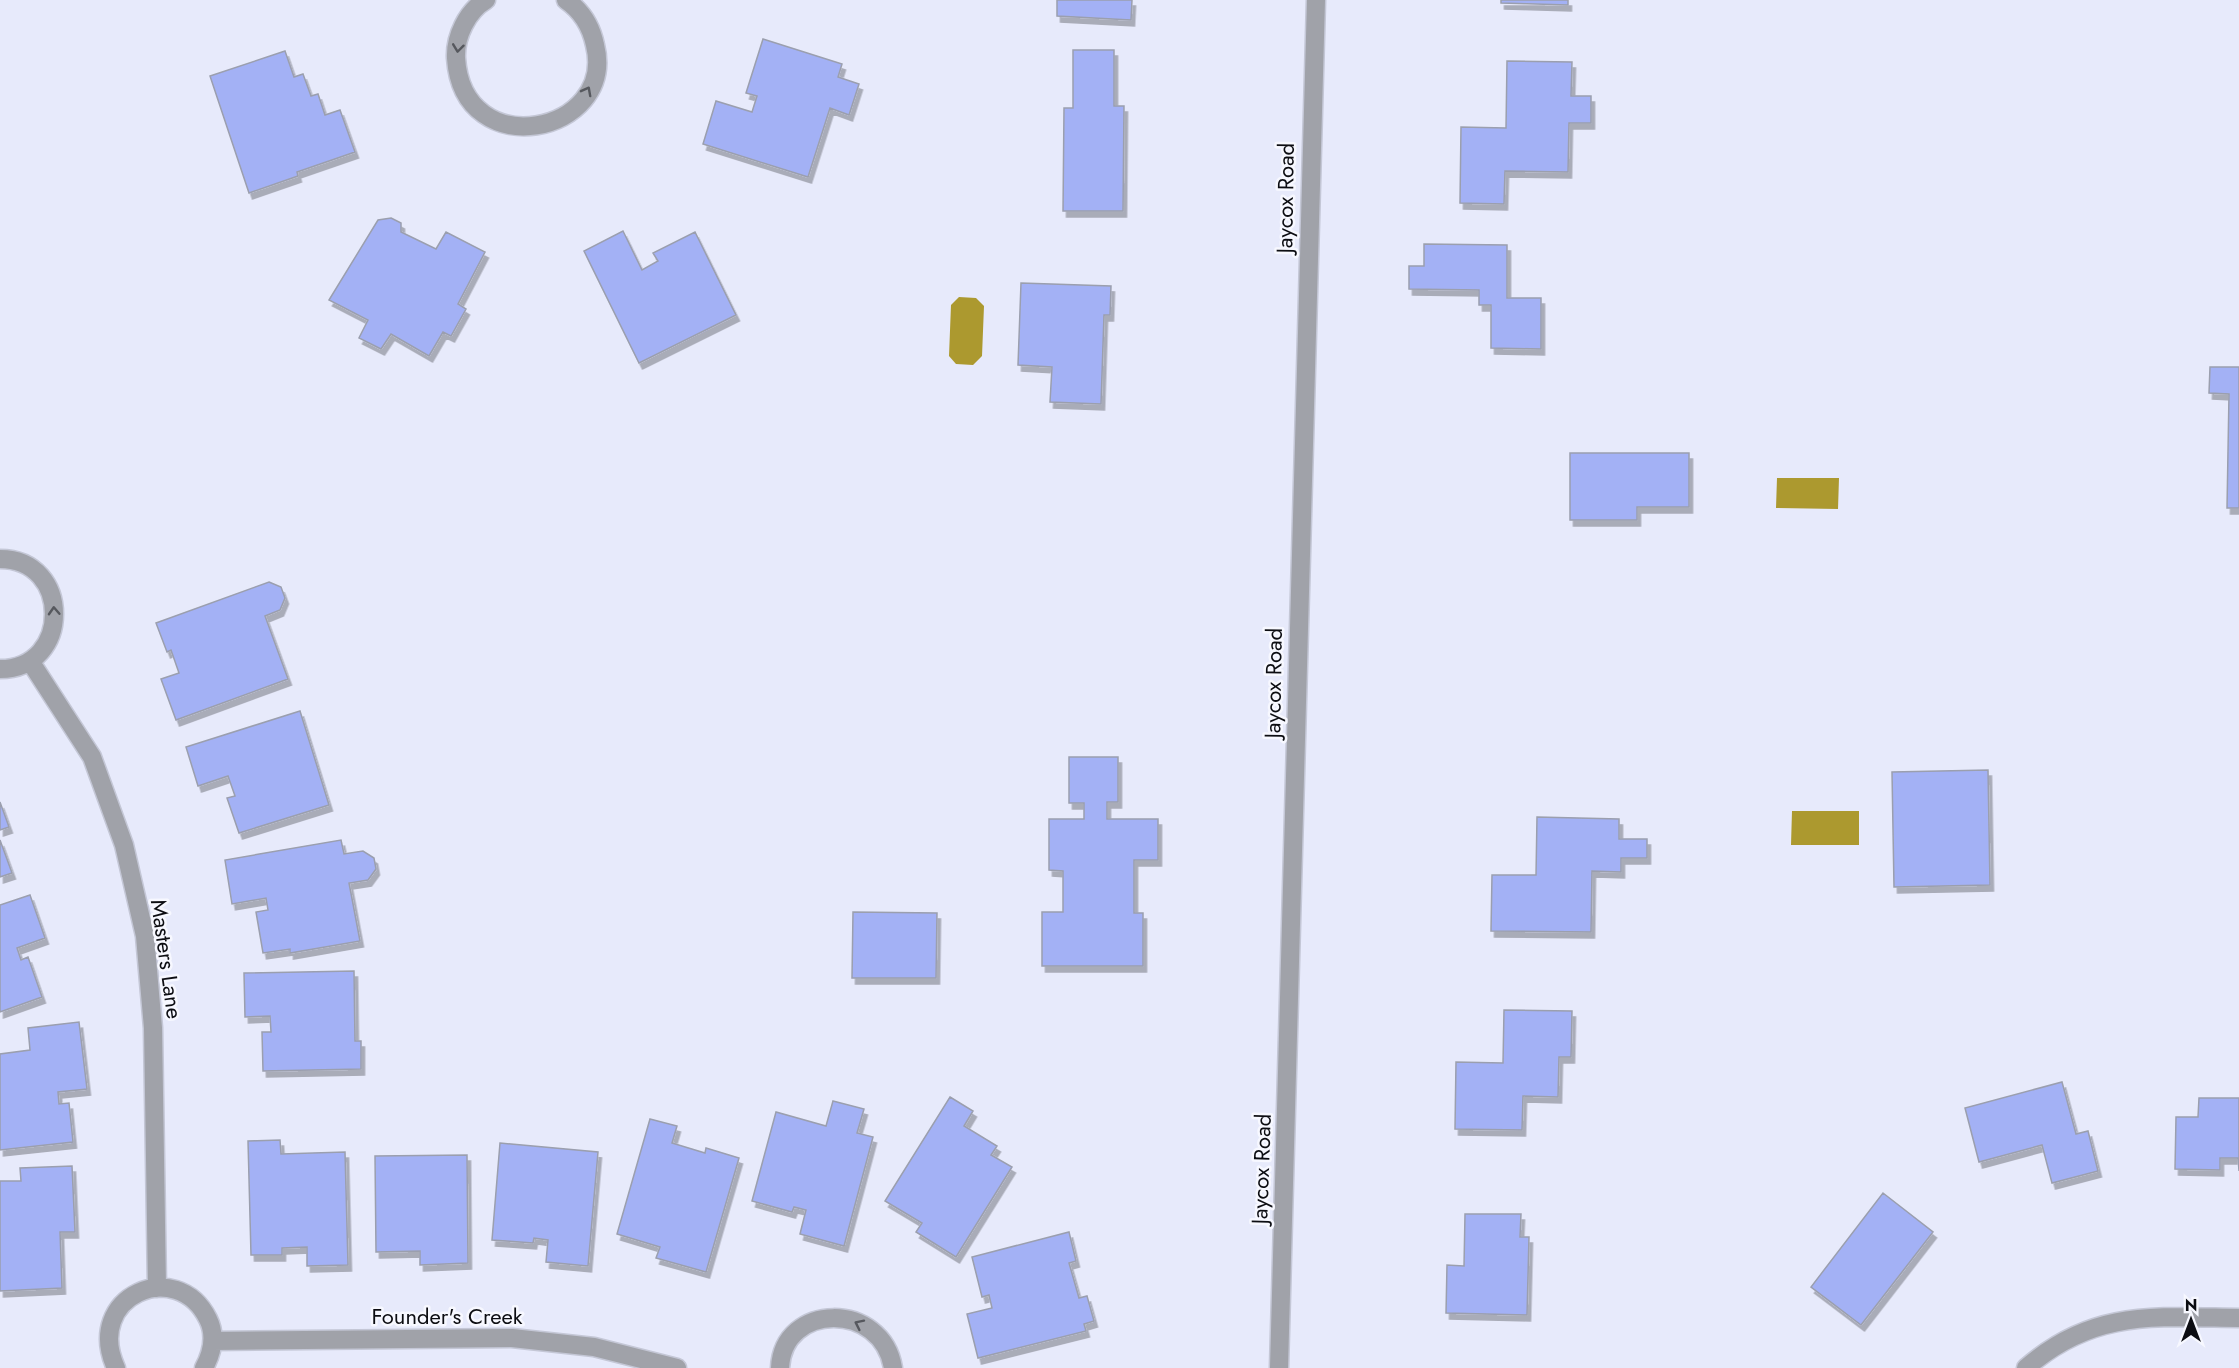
<svg xmlns="http://www.w3.org/2000/svg" width="2239" height="1368" viewBox="0 0 2239 1368" font-family="Jost,sans-serif">
  <style>
    .water { fill: #ac992f }
    .building { fill: #a3b1f5; stroke: #9b9fae; stroke-width: 1.5; filter: url(#shadow) }
    .lines { fill: none; stroke-linecap: round; stroke-linejoin: round }
    .minor-casing { stroke: #c4c7d6; stroke-width: 21 }
    .minor { stroke: #a0a2a9; stroke-width: 18 }
    .oneway { stroke: #56585e }
    .labels { text-anchor: middle; stroke-width: 5; stroke-linejoin: round; paint-order: stroke }
    .street-label { font-size: 22px; fill: #0c0d12; stroke: #f7f8ff }
  </style>
  <defs>
    <filter id="shadow"><feDropShadow dx="3.5" dy="6" stdDeviation="0" flood-color="#0004"/></filter>
  </defs>
  <rect width="100%" height="100%" fill="#e7eafb"/>
  <path class="water" d="M959,297l17,1 8,8 -2,50 -9,9 -17,-1 -7,-8 2,-51z
    M1777,478h62l-1,31 -62,-1z
    M1792,811h67v34h-68z"/>
  <path class="building" d="M1057,0h75l-1,20 -74,-4z
    M1501,0h67v5l-67,-2z
    M763,39l79,25 -4,13 21,7 -10,31 -19,-7 -22,69 -105,-33 13,-43 36,11 5,-16 -11,-3z
    M1073,50h41v56h10l-1,105h-60l1,-103h9z
    M285,51l9,26 9,-3 8,22 7,-2 7,21 15,-5 15,42 -58,20 1,4 -49,17 -39,-117z
    M1507,61l65,1 -1,34h20v27h-22l-1,49 -63,-1 -1,33 -44,-1 1,-76 45,1z
    M391,218l10,5v9l35,17 10,-17 39,20 -27,52 8,5 -15,27 -8,-4 -14,24 -38,-22 -10,15 -22,-11 9,-18 -39,-20 49,-80z
    M623,231l19,39 16,-9 -5,-8 42,-21 41,83 -97,48 -55,-112z
    M1424,244l83,1v53h34v51l-50,-1v-43h-12v-15l-70,-1v-23h15z
    M1021,283l90,3 -1,29h-6l-3,89 -51,-2 2,-35 -34,-2z
    M2210,367h29v141h-12l2,-114 -20,-1z
    M1570,453h119v54h-52v13h-67z
    M269,582l12,5 4,11 -5,12 -15,6 23,63 -112,41 -15,-41 18,-6 -8,-23 -4,2 -11,-29z
    M300,711l29,94 -90,28 -12,-35 8,-2 -7,-20 -30,10 -12,-39z
    M1069,757h49v45h-11v17h51v41h-24v53h9v53h-101v-54h21v-41l-14,-1v-51h35v-16h-15z
    M1988,770l2,115 -96,2 -2,-115z
    M0,802l9,25 -9,3z
    M1537,817l82,2v20h28v19h-26v14l-29,-1 -1,61 -100,-1 1,-56h44z
    M0,840l12,33 -12,4z
    M341,840l3,14 19,-3 11,7 2,11 -8,11 -19,3 11,58 -70,12v-4l-27,4 -7,-41 12,-2 -2,-12 -34,6 -7,-44z
    M30,895l15,43 -28,10 4,12 7,-3 14,40 -42,15v-107z
    M853,912l84,1 -1,65h-84z
    M354,971l1,70h6v28l-98,2 -1,-39h9l-1,-16 -25,1 -1,-44z
    M1504,1010l68,1 -1,46h-12l-1,40 -35,-1 -1,34 -67,-1 1,-67 47,1z
    M79,1022l8,67 -29,3 1,12 10,-1 4,39 -73,8v-96l30,-4 -2,-22z
    M2062,1082l14,52 12,-3 10,40 -46,12 -10,-38 -63,17 -14,-54z
    M950,1097l23,14 -9,15 33,20 -6,9 21,12 -56,90 -40,-25 6,-9 -37,-22z
    M2199,1098h40v73l-1,-13h-18v12l-45,-1 1,-52h22z
    M833,1101l31,8 -7,24 16,4 -29,109 -44,-12 6,-24 -12,-3 -2,5 -40,-11 24,-89 50,14z
    M650,1119l27,7 -5,17 33,10 1,-5 33,10 -33,114 -50,-14 4,-11 -43,-13z
    M280,1140l1,14 64,-2 3,113 -41,1v-19l-25,1v7h-31l-3,-114z
    M500,1143l98,9 -10,114 -42,-4 2,-22 -14,-2 -1,5 -41,-3z
    M467,1155l1,108 -48,2v-14l-44,1 -1,-96z
    M72,1166l3,66h-15l2,56 -62,3v-110h21l-1,-13z
    M1883,1193l50,39 -72,93 -50,-38z
    M1465,1214h56l-1,23h9l-2,78 -81,-2 1,-48 17,1z
    M1069,1232l7,29 -7,2 10,35 8,-2 7,25 -10,3 2,7 -108,27 -11,-44 25,-6 -3,-13 -7,2 -10,-40z"/>
  <g class="lines">
    <g class="minor-casing">
      <path id="minor" d="M486,0c-19,11 -31,37 -30,58 7,108 161,76 139,-13 -4,-19 -13,-34 -29,-45
        M0,559c72,0 72,110 0,110
        M30,661l62,96 32,88 21,91 8,92 4,260
        M213,1341l299,-3 82,9 83,21
        M116,1368c-33,-72 61,-112 92,-49 8,16 4,34 -4,49
        M780,1368c3,-66 102,-67 113,0
        M1279,1368l37,-1368
        M2026,1368c67,-59 130,-51 213,-50"/>
    </g>
    <use href="#minor" class="minor"/>
  </g>
  <defs><path id="oneway-chevron" d="M-2-3.5L2.5 0L-2 3.5" fill="none" stroke-width="1.6" stroke-linecap="round" stroke-linejoin="round" transform="scale(1.5)"/></defs>
  <g class="oneway">
    <use href="#oneway-chevron" transform="translate(458 48) rotate(97)"/>
    <use href="#oneway-chevron" transform="translate(587 91) rotate(-62)"/>
    <use href="#oneway-chevron" transform="translate(54 611) rotate(-93)"/>
    <use href="#oneway-chevron" transform="translate(859 1324) rotate(-154)"/>
  </g>
  <g class="labels">
    <g class="street-label">
      <text transform="translate(1285 198) rotate(-89)" y="8">Jaycox Road</text>
      <text transform="translate(1273 683) rotate(-89)" y="8">Jaycox Road</text>
      <text transform="translate(167 959) rotate(82)" y="8">Masters Lane</text>
      <text transform="translate(1261 1169) rotate(-88)" y="8">Jaycox Road</text>
      <text x="447" y="1324">Founder's Creek</text>
    </g>
  </g>
  <g transform="translate(2191 1320)" stroke="#f7f8ff" stroke-width="4.5" paint-order="stroke">
  <path d="M0-4.5L10 22L0 15L-10 22Z" fill="#0c0d12"/>
  <text y="-9" font-size="16" font-weight="bold" text-anchor="middle" fill="#0c0d12">N</text>
  </g>
</svg>
